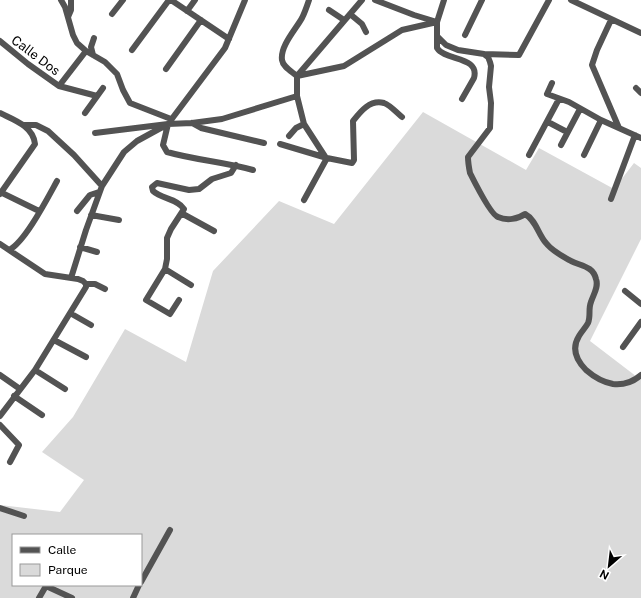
<svg xmlns="http://www.w3.org/2000/svg" width="641" height="598" viewBox="0 0 641 598" font-family="'Public Sans',sans-serif">
  <style>
    .green { fill: #dadada; fill-rule: evenodd }
    .lines { fill: none; stroke-linecap: round; stroke-linejoin: round }
    .street { stroke: #535353; stroke-width: 6 }
    .labels { text-anchor: middle; stroke-width: 3; stroke-linejoin: round; paint-order: stroke }
    .street-label { font-size: 13px; fill: #000; stroke: #fff }
  </style>
  <rect width="100%" height="100%" fill="#fff"/>
  <path class="green" d="M423,112l103,58 13,-22 75,41 20,-26 7,5v71l-51,102 51,39v218h-641v-93l60,7 24,-32 -42,-28 31,-35 52,-88 61,33 27,-91 66,-70 55,23zM13,535h128v50h-128z"/>
  <g class="lines">
    <path class="street" d="M61,0l4,7 8,28 4,8 9,8 19,11 12,12 6,16 7,13 41,16
      M171,0l58,39
      M375,0l39,15 23,7v14l9,9 12,5 26,4 4,3 2,5 1,4 -2,21 2,16 -1,25 -22,29c0,5 1,11 2,16 4,8 21,42 28,44 9,4 20,2 27,-3 11,6 13,20 21,29 6,8 16,13 25,18 10,5 22,5 25,18 3,8 -3,16 -5,23 -3,7 0,14 -3,21 -2,4 -6,8 -9,13 -8,13 -3,24 7,34 8,7 16,12 27,14 10,1 20,-2 28,-9
      M571,0l70,33
      M329,10l15,10
      M187,11l8,-11
      M112,14l11,-14
      M350,14l12,10 4,8
      M68,17l3,-7v-10
      M611,20l-14,30 -5,15 27,63
      M465,35l17,-35
      M437,36v12c8,13 43,8 37,30l-12,21
      M0,41l28,23 31,22 38,10
      M132,50l37,-50
      M484,54l35,1 30,-55
      M93,55l-2,-8 3,-9
      M166,69l35,-49
      M297,76l47,-10 58,-36 35,-8 7,-22
      M297,76l65,-76
      M297,76v20l7,28 22,34
      M297,76c-6,-5 -14,-9 -15,-16 -2,-14 14,-31 20,-42 3,-6 5,-12 7,-18
      M552,83l-5,11 22,8 32,18 40,18
      M59,86l27,-35
      M636,88l5,5
      M0,113c14,7 33,13 35,31l-35,50
      M85,113l18,-25
      M548,122l19,10
      M192,123l9,5 63,15
      M168,124l-5,21 4,7c28,8 58,10 86,18
      M24,125h12l12,6 26,24 28,31
      M95,133l73,-9 24,-1 30,-4 75,-23
      M289,136l7,-8 8,-4
      M280,144l47,14 25,5 2,-3 -1,-39c7,-9 17,-22 31,-18 6,2 13,10 18,14
      M561,145l19,-36
      M529,155l30,-56
      M584,155l17,-35
      M0,192l39,19
      M611,199l24,-64
      M304,200l23,-42
      M77,211l13,-16 9,-3
      M183,214l31,17
      M91,215l28,5
      M0,244l45,30 33,5 5,2 3,3
      M80,247l17,5
      M9,250c16,-8 38,-51 48,-69
      M165,269l26,16
      M71,278l15,-48 16,-44 22,-34 13,-11 31,-17 57,-76 20,-48
      M86,284h9l10,5
      M625,291l16,13
      M179,300l-9,14 -24,-14 19,-31 2,-10v-21l4,-9 13,-20c-6,-10 -22,-10 -31,-18l-1,-4 5,-4 32,7 10,-1 13,-10 19,-6 5,-8
      M70,313l21,12
      M54,340l32,17
      M623,347l18,-25
      M35,370l30,19
      M0,375l20,14
      M14,396l28,19
      M0,416l35,-46 51,-83v-3
      M0,425l19,20 -9,17
      M0,508l24,8
      M141,582l29,-52
      M39,598l7,-12 26,12
      M133,598l6,-13"/>
  </g>
  <g class="labels">
    <g class="street-label">
      <text transform="translate(36 55) rotate(37)" y="5">Calle Dos</text>
    </g>
  </g>
  <rect x="12" y="534" width="130" height="52" fill="#ffffff" stroke="#999999"/>
  <rect x="20" y="547" width="20" height="6" fill="#535353" stroke="#999999"/>
  <text x="48" y="554" font-size="12" fill="#000000">Calle</text>
  <rect x="20" y="564" width="20" height="12" fill="#dadada" stroke="#999999"/>
  <text x="48" y="574" font-size="12" fill="#000000">Parque</text>
  <g transform="translate(609 566) rotate(208)" stroke="#ffffff" stroke-width="3" paint-order="stroke">
  <path d="M0-3L7 15L0 10L-7 15Z" fill="#000000"/>
  <text y="-6" font-size="11" font-weight="bold" text-anchor="middle" fill="#000000">N</text>
  </g>
</svg>
